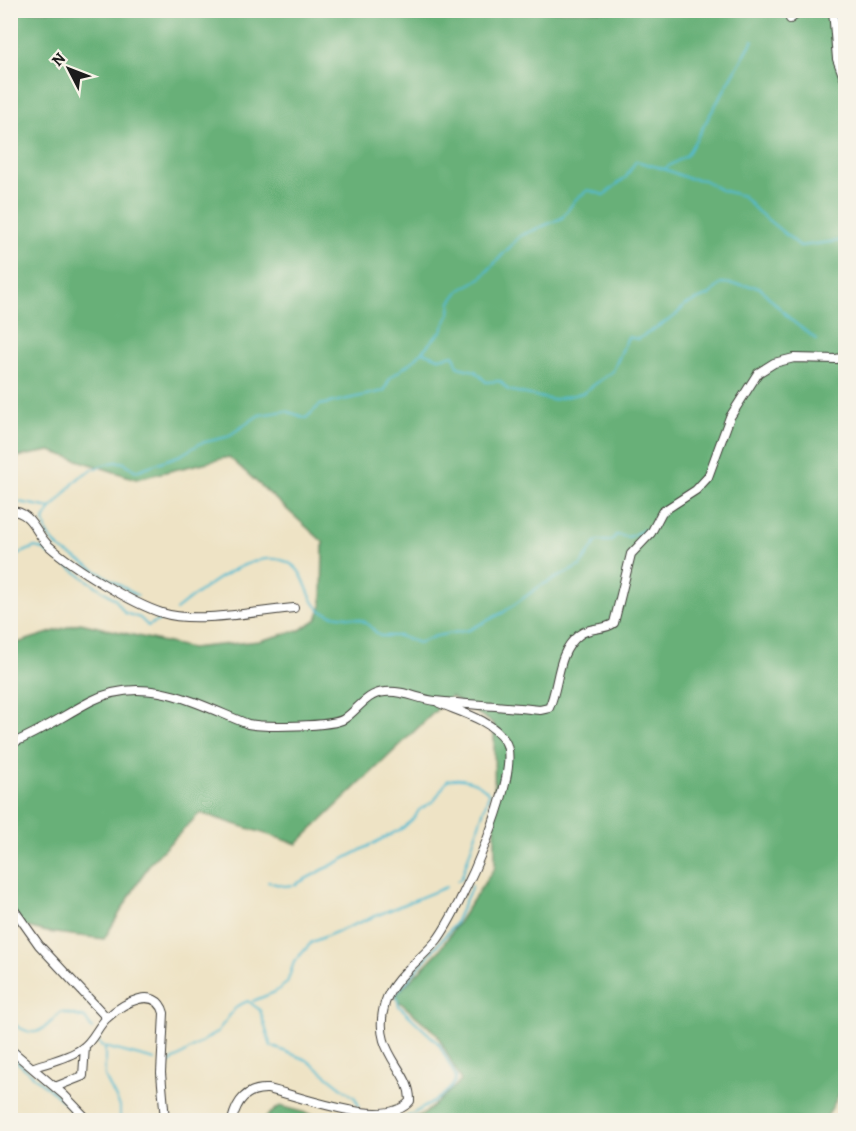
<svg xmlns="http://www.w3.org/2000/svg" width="856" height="1131" viewBox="0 0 856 1131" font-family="Alegreya,serif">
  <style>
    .forest { fill: #68b078; stroke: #42664a; stroke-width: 1.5 }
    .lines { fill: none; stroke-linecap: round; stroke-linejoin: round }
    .stream { stroke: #54bbd1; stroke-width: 2 }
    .minor-casing { stroke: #3c3a35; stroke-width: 10 }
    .minor { stroke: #fff; stroke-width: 8 }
  </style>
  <rect width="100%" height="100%" fill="#f7f3e8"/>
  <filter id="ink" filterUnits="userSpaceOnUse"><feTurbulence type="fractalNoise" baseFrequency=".0167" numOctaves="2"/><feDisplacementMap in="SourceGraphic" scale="12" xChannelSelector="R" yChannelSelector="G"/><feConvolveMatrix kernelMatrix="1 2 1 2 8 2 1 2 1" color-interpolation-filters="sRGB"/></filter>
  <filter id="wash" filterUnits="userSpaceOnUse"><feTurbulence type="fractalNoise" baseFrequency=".008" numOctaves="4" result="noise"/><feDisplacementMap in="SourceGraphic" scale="24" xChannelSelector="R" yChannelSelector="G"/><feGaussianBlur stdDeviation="1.35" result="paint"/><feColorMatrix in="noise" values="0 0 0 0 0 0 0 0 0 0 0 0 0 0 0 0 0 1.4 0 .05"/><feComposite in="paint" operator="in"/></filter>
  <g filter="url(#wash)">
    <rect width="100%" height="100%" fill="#eee3c5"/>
    <path class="forest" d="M11,11h834l1,1071 -21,38h-418l17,-6 37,-33 -24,-47 -43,-37 45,-46 56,-84 -1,-143 -43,-28 -154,148 -97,-31 -50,50 -46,76 -57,-7 -36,-9v-278l69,-22 111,25 68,-7 41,-11 17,-11 5,-14 1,-63 -94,-85 -93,22 -86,-28 -39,7z
      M280,1106l53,14h-71z"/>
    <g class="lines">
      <path class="stream" d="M664,169l23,9 17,2 17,10 22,6 14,15 43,35 46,-6
        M423,352l16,6 15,-3 4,12 17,4 11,11 14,-1 8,9 44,10 31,-7 30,-22 15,-34 10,2 37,-23 10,-11 24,-10 13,-12 37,4 32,33 26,20
        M10,505l9,-3 32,6c12,-9 17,-21 29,-31 9,-7 33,-18 44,-14 4,2 8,5 12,8l45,-16 20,-12 26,-6 32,-22 27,-4 20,7 14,-13 64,-14 6,-13 24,-18 28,-30 8,-17 1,-11 9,-12 21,-12 39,-42 42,-18 14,-19 12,-9 16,5 22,-18 10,-16 28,8 23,-14 66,-115
        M51,508l-7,12 3,14 12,14 79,48
        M10,558l25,-11 7,2 73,50 10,14 15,5 8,8 13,-7
        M176,610c26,-21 89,-73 121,-41 10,11 11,31 22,40 12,10 30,5 44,12 6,3 12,11 17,15h19l20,7 17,-7 33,-6 35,-18 36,-26 40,-20 17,-25h14l5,-6 13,2 15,-7
        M268,882l16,4 10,-1 109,-57 12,-11 4,-7 15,-9 13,-20c12,-6 34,1 42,13l-28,85 -4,2
        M253,1001l22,-9 12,-9 7,-21 18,-20 134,-55
        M10,1021c25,20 31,11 51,-9l24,6 7,11
        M99,1042l2,4 54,14
        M105,1047v30l15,29v14
        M10,1056l59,50 11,14
        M169,1063l48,-31 20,-26 11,-5 12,9 11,36 36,14 48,38 4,8
        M401,1120c14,-8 53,-26 55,-43l-17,-33 -40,-38 -3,-12 58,-69 18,-39"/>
    </g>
  </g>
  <g filter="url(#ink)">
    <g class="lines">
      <g class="minor-casing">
        <path id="minor" d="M833,10l4,49 9,24
          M790,19l12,-9
          M10,511c23,0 25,23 39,35 25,22 82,57 113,67 34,11 96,-2 132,-5
          M10,744c29,-11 54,-29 81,-43 54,-28 106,3 157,23 15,3 84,3 96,-5 14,-9 22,-26 41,-27 18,-2 33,7 50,9 35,4 70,5 105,9l9,-2c11,-24 7,-55 30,-73 11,-9 25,-4 35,-12l17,-69 20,-21 11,-21 34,-22 12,-13 22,-60 28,-44 16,-10 20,-5 42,1 10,-2
          M10,904l29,41 68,73
          M10,1049l54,46 24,25
          M34,1067c15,-5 34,-9 47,-18 13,-8 16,-23 27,-32 14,-13 48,-33 56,-4l-3,60 4,47
          M55,1087l28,-11 2,-30
          M232,1120c5,-19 14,-32 36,-31 33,7 118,42 142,12 1,-33 -40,-47 -25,-98 8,-26 36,-43 52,-63 22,-29 87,-168 68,-199 -13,-21 -45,-29 -66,-38"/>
      </g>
      <use href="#minor" class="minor"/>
    </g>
  </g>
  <rect width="856" height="1131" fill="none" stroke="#f7f3e8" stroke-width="36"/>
  <g transform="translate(69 69) rotate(312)" stroke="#f7f3e8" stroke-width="4.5" paint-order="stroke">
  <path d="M0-4.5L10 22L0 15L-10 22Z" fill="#1c1c1c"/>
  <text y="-9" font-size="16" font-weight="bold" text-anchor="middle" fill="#1c1c1c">N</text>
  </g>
</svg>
